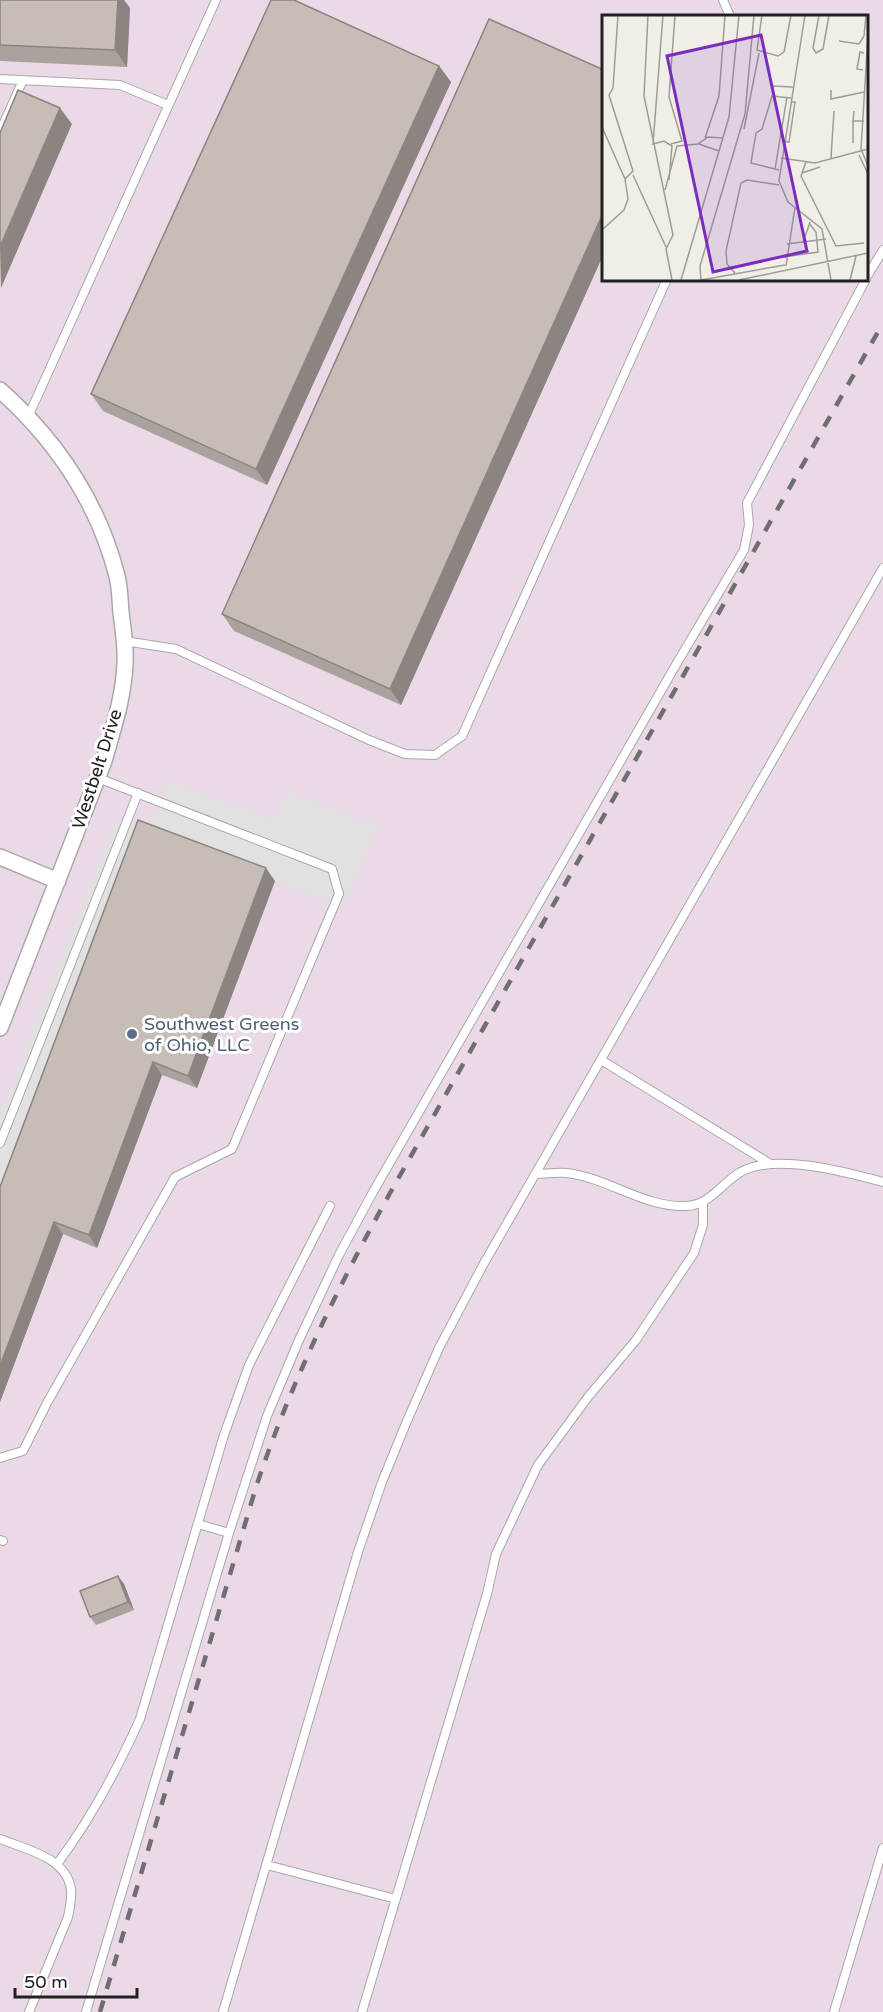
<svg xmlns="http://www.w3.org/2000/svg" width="883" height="2012" viewBox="0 0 883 2012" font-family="'Varela Round',sans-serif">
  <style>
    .industrial { fill: #ebd9e8; fill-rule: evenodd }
    .parking { fill: #e1e1e1 }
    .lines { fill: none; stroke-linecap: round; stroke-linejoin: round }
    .service-casing { stroke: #a8a8a8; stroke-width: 10 }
    .minor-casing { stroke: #a8a8a8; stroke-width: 18 }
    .service { stroke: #fff; stroke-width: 8 }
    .minor { stroke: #fff; stroke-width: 15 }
    .rail { stroke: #6f6f6f; stroke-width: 4.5; stroke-dasharray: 12 12; stroke-linecap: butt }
    .wall { fill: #aaa39d }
    .shaded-wall { fill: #8b8480 }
    .building { fill: #c6bdb7; stroke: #8b8480; stroke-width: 1.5 }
    .service-dot { fill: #5c6f8a; stroke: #fff; stroke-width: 2 }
    .labels { text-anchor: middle; stroke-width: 6; stroke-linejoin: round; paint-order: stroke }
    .street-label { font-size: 18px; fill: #212121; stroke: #fff }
    .service-label { font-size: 18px; fill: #4e5e75; stroke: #fff; text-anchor: start }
    .inset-road { fill: none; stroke: #9e9c98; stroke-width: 1.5 }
    .view { fill: #7b2cbf; fill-opacity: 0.15; stroke: #7b2cbf; stroke-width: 3 }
    .inset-edge { fill: none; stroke: #212121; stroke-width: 3 }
  </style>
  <rect width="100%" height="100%" fill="#f1eee8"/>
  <path class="industrial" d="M0,0h883v2012h-883zM604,16h262v263h-262z"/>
  <path class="parking" d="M167,780l106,40 14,-28 91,34 -36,81 -195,-74 -147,390v-109l115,-294 32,12z"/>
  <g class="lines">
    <g class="service-casing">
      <path id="service" d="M723,0l7,16
        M0,79l120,6 48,20
        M0,132l23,-52
        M866,278l17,-28
        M28,417l188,-417
        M124,641l52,8 193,91 36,14 30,1 27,-19 205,-457
        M601,1060l168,103
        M0,1143l138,-350
        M535,1174c10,0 22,-2 32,-1 41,5 78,35 119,33 24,-1 35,-22 53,-33 34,-21 107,-1 144,9
        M0,1458l23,-7 24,-48 128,-226 57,-28 107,-255 -7,-25 -234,-91
        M198,1524l31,9
        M0,1540l3,1
        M0,1839c25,10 66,18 71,50 1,10 -1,19 -3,28l-39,95
        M57,1864c34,-45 60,-94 83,-145l84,-284 25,-70 81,-159
        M267,1865l129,34
        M86,2012l143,-479 38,-117 32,-76 40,-85 34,-63 304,-529 67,-113 5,-25 -2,-22 119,-224
        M223,2012l135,-460 24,-70 25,-61 32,-73 44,-83 400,-697
        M362,2012l125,-418 9,-40 42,-89 50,-68 48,-57 58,-87 9,-28v-23
        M834,2012l49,-164"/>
    </g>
    <g class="minor-casing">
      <path id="minor" d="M0,390c57,51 98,112 117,186 3,12 3,25 4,37 2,16 5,33 4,50 -1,33 -12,66 -21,98l-104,267
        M0,857l58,24"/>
    </g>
    <use href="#service" class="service"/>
    <use href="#minor" class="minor"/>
    <path class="rail" d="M100,2012l156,-525c34,-103 82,-200 134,-294l493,-870"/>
  </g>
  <path class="wall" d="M0,0h124l6,8 -3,59 -127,-6z
    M439,66l12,16 -184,403 -164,-74 -12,-17z
    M604,70v183l-203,452 -167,-74 -12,-17z
    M275,881l-78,207 -35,-13 -65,173 -34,-14 -63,168v-215z
    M118,1576l6,8 10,26 -38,15 -6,-8z"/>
  <path class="shaded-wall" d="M118,0h6l6,8 -3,59 -12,-17z
    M439,66l12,16 -184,403 -11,-16z
    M60,108l12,16 -71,164 -1,-41z
    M604,211v42l-203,452 -11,-16z
    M266,868l9,13 -78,207 -9,-12z
    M153,1062l9,13 -65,173 -8,-13z
    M54,1222l9,12 -63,168v-36z
    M118,1576l6,8 10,26 -6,-8z"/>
  <path class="building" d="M0,0h118l-3,50 -115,-5z
    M271,0h23l145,66 -183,403 -165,-75z
    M489,19l115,51v141l-214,478 -168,-75z
    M18,90l42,18 -60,139v-114z
    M138,820l128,48 -78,208 -35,-14 -64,173 -35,-13 -54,144v-179z
    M118,1576l10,26 -38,15 -10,-26z"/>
  <circle class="service-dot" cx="132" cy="1034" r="6"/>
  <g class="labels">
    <g class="street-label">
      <text transform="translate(97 769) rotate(-72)" y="6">Westbelt Drive</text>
    </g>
    <g class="service-label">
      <text x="144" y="1030">Southwest Greens<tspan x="144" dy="21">of Ohio, LLC</tspan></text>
    </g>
  </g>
  <g transform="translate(602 15)">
    <rect width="266" height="266" fill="#f1eee8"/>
    <path class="inset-road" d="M16,0l-5,73 -4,7 24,76 -8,8M46,0l-4,81 29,139 -7,14 6,31M61,0l-10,129 11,-3 8,5 -3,34M160,0l-5,35 21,6 6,-4 7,-37M203,0l-26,166 9,21 34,27 9,51M217,0l-6,33 3,5 7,-4 6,-34M266,20l-7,114 7,17M262,21l2,-21M237,26l20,3 5,-8M261,55l-6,-1 3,-17 4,1M266,66v64M170,71l21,1M229,75v9l33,-7M252,96l-1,10h11M0,112l23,52 3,20 -4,11 -22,20M142,114l15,-76M103,123l14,-42 6,-81M182,126l5,1 6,-40h-4M251,128v-22M69,129l11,-3 -13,-44 6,-82M97,129l20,7M257,140l9,19M179,143l34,5 53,-14M229,143l3,-47M204,147l-5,14 35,70 28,-3M173,154l12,-72M177,155l-28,-7 5,-30 6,-4 10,-33 19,2M200,158l18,-6M31,160l33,72M63,175l12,-44 21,-2 10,-7 14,1M201,228l7,-21M185,229l39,-5M182,242l34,-5 -2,-20 -7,-9M184,251l9,-59M133,258l-8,-9 -1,-13 15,-68 6,-3 32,5M79,265l48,-163 10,-102M99,265l-1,-14 45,-152 9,-99M99,265l84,-15M137,265l129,-27M248,265l6,-24"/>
    <path class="view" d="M159,20l46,216 -94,21 -46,-216z"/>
    <rect width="266" height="266" class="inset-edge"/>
  </g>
  <path d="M15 1988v9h122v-9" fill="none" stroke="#212121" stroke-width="3"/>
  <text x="24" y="1988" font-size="18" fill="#212121" stroke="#ffffff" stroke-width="4.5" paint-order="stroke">50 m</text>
</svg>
